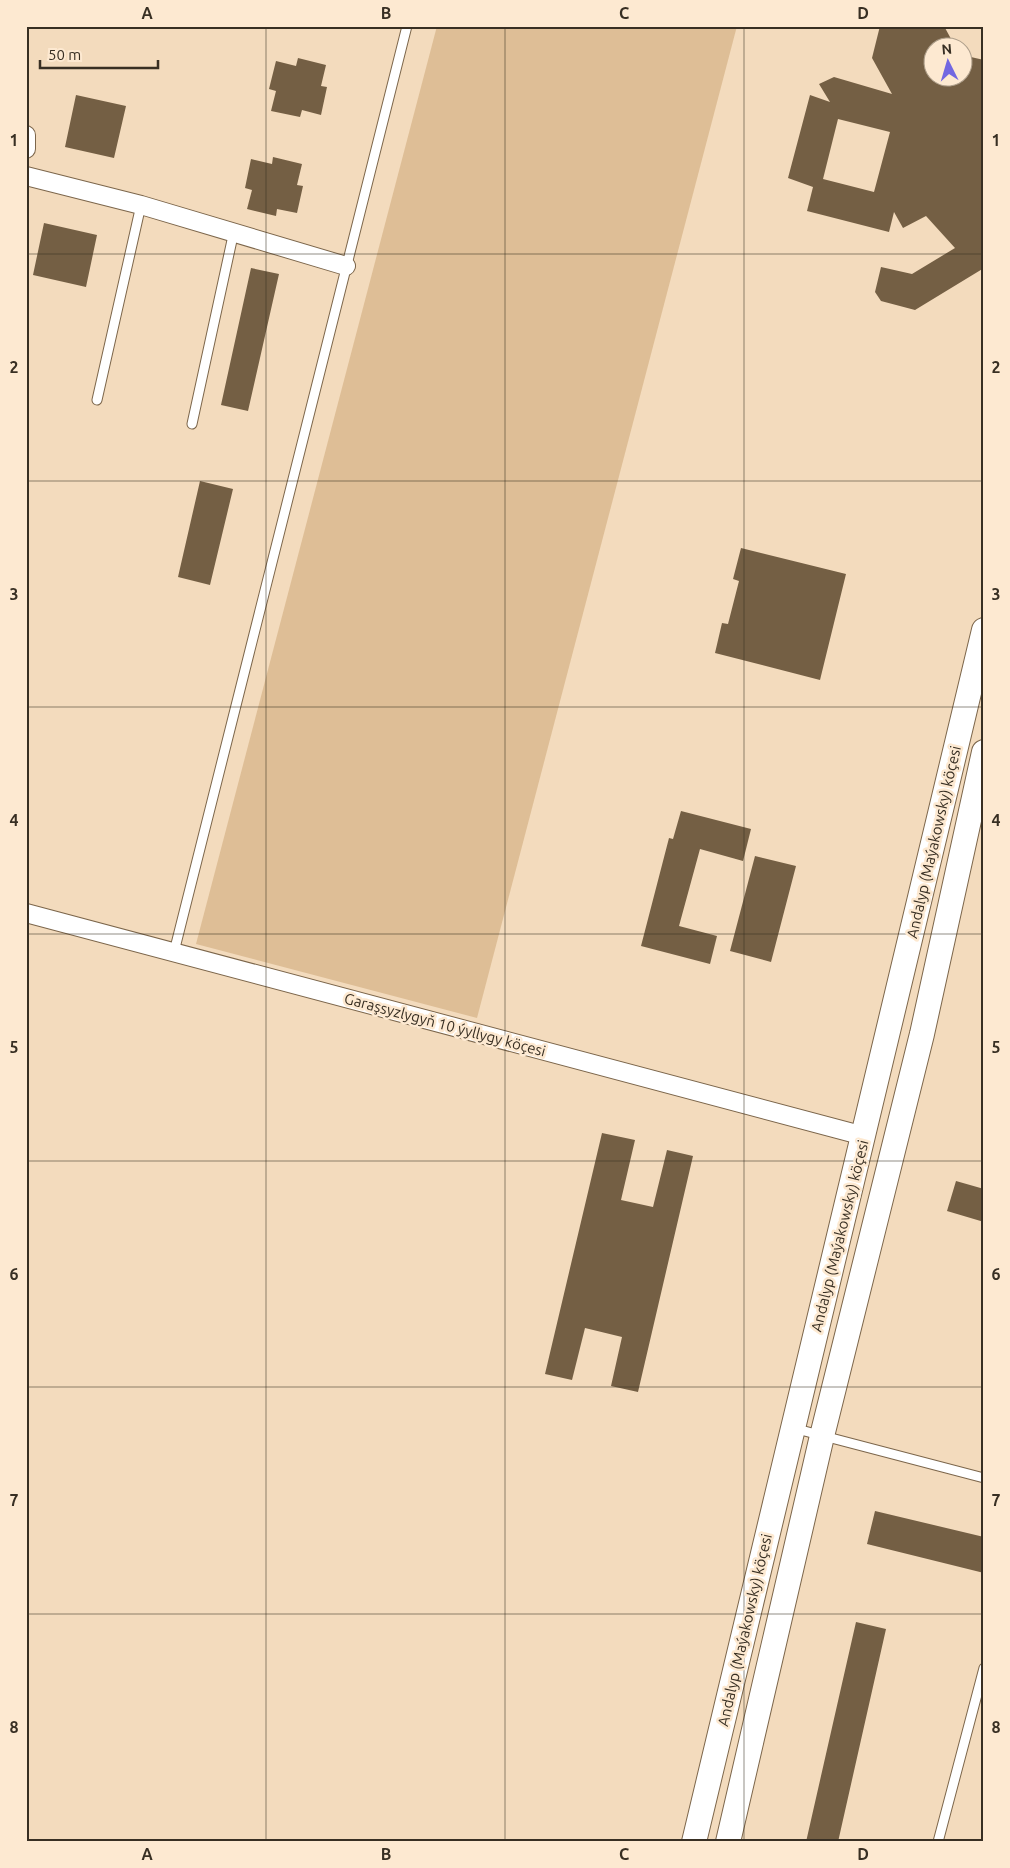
<svg xmlns="http://www.w3.org/2000/svg" width="1010" height="1868" viewBox="0 0 1010 1868" font-family="Ubuntu,sans-serif">
  <style>
    .green { fill: #debe96 }
    .building { fill: #745f44; fill-rule: evenodd }
    .lines { fill: none; stroke-linecap: round; stroke-linejoin: round }
    .service-casing { stroke: #7c664b; stroke-width: 11 }
    .minor-casing { stroke: #7c664b; stroke-width: 20 }
    .secondary-casing { stroke: #7c664b; stroke-width: 26 }
    .service { stroke: #fff; stroke-width: 9 }
    .minor { stroke: #fff; stroke-width: 18 }
    .secondary { stroke: #fff; stroke-width: 24 }
    .grid { fill: none; stroke: #382f23; stroke-width: 1; stroke-opacity: 0.55 }
    .labels { text-anchor: middle; stroke-width: 5; stroke-linejoin: round; paint-order: stroke }
    .street-label { font-size: 15px; fill: #382f23; stroke: #fde9d1 }
    .neatline { fill: none; stroke: #382f23; stroke-width: 2 }
    .grid-label { font-size: 16px; text-anchor: middle; font-weight: bold; fill: #382f23 }
  </style>
  <rect width="100%" height="100%" fill="#f3dbbd"/>
  <path class="green" d="M437,26h300l-260,992 -281,-74z"/>
  <path class="building" d="M880,26h64l12,22h-24v30h30v-23l22,5v208l-69,42 -34,-9 -6,-9 6,-25 31,7 43,-26 -29,-32 -23,12 -9,-16 -5,20 -82,-21 6,-24 -25,-9 22,-83 20,7 -11,-18 15,-7 58,17 -20,-36zM838,119l52,13 -16,60 -51,-13z
    M298,58l28,7 -5,21 6,1 -6,28 -19,-5 -2,7 -29,-6 5,-20 -7,-2 7,-28 20,5z
    M76,95l50,11 -12,52 -49,-11z
    M273,157l29,7 -5,21 6,1 -6,27 -20,-4 -1,7 -29,-7 5,-19 -7,-2 6,-29 21,5z
    M44,223l53,12 -11,52 -53,-12z
    M251,268l28,6 -31,137 -27,-6z
    M200,481l33,8 -23,96 -32,-8z
    M741,548l105,26 -26,106 -105,-27 7,-30 6,1 11,-43 -6,-2z
    M681,811l70,18 -8,32 -43,-12 -21,77 38,10 -7,28 -69,-18 28,-108 4,1z
    M755,856l41,10 -25,96 -41,-11z
    M602,1133l33,7 -14,60 32,7 14,-57 26,6 -55,236 -27,-6 11,-49 -37,-9 -13,52 -27,-6z
    M956,1181l28,8v33l-37,-11z
    M875,1511l109,26v36l-117,-29z
    M856,1622l30,7 -48,213h-32z"/>
  <g class="lines">
    <g class="service-casing">
      <path id="service" d="M97,400l44,-195
        M192,424l42,-193
        M174,952l233,-926
        M793,1428l191,50
        M938,1842l46,-174"/>
    </g>
    <g class="minor-casing">
      <path id="minor" d="M26,135v14
        M26,176l115,29 205,61
        M26,913l838,223"/>
    </g>
    <g class="secondary-casing">
      <path id="secondary" d="M694,1842l290,-1212
        M728,1842l94,-406 100,-402 62,-282"/>
    </g>
    <use href="#service" class="service"/>
    <use href="#minor" class="minor"/>
    <use href="#secondary" class="secondary"/>
  </g>
  <path class="grid" d="M266,26v1816M505,26v1816M744,26v1816M26,254h958M26,481h958M26,707h958M26,934h958M26,1161h958M26,1387h958M26,1614h958"/>
  <g class="labels">
    <g class="street-label">
      <text transform="translate(934 842) rotate(-77)" y="5">Andalyp (Maýakowsky) köçesi</text>
      <text transform="translate(445 1025) rotate(15)" y="5">Garaşsyzlygyň 10 ýyllygy köçesi</text>
      <text transform="translate(840 1236) rotate(-76)" y="5">Andalyp (Maýakowsky) köçesi</text>
      <text transform="translate(745 1630) rotate(-77)" y="5">Andalyp (Maýakowsky) köçesi</text>
    </g>
  </g>
  <rect width="1010" height="1868" fill="none" stroke="#fde9d1" stroke-width="55"/>
  <g transform="translate(948 62) rotate(355)"><circle r="24" fill="#fde9d1" stroke="#ae9f8b"/>
  <path d="M0-4L9 19L0 12L-9 19Z" fill="#7267e1"/>
  <text y="-8" font-size="14" font-weight="bold" text-anchor="middle" fill="#382f23">N</text>
  </g>
  <path d="M40 60v8h118v-8" fill="none" stroke="#382f23" stroke-width="2.5"/>
  <text x="48" y="60" font-size="15" fill="#382f23" stroke="#fde9d1" stroke-width="4" paint-order="stroke">50 m</text>
  <rect x="28" y="28" width="954" height="1812" class="neatline"/>
  <g class="grid-label">
    <text x="147" y="19">A</text>
    <text x="386" y="19">B</text>
    <text x="624" y="19">C</text>
    <text x="863" y="19">D</text>
    <text x="14" y="146">1</text>
    <text x="996" y="146">1</text>
    <text x="14" y="373">2</text>
    <text x="996" y="373">2</text>
    <text x="14" y="600">3</text>
    <text x="996" y="600">3</text>
    <text x="14" y="826">4</text>
    <text x="996" y="826">4</text>
    <text x="14" y="1053">5</text>
    <text x="996" y="1053">5</text>
    <text x="14" y="1280">6</text>
    <text x="996" y="1280">6</text>
    <text x="14" y="1506">7</text>
    <text x="996" y="1506">7</text>
    <text x="14" y="1733">8</text>
    <text x="996" y="1733">8</text>
    <text x="147" y="1860">A</text>
    <text x="386" y="1860">B</text>
    <text x="624" y="1860">C</text>
    <text x="863" y="1860">D</text>
  </g>
</svg>
